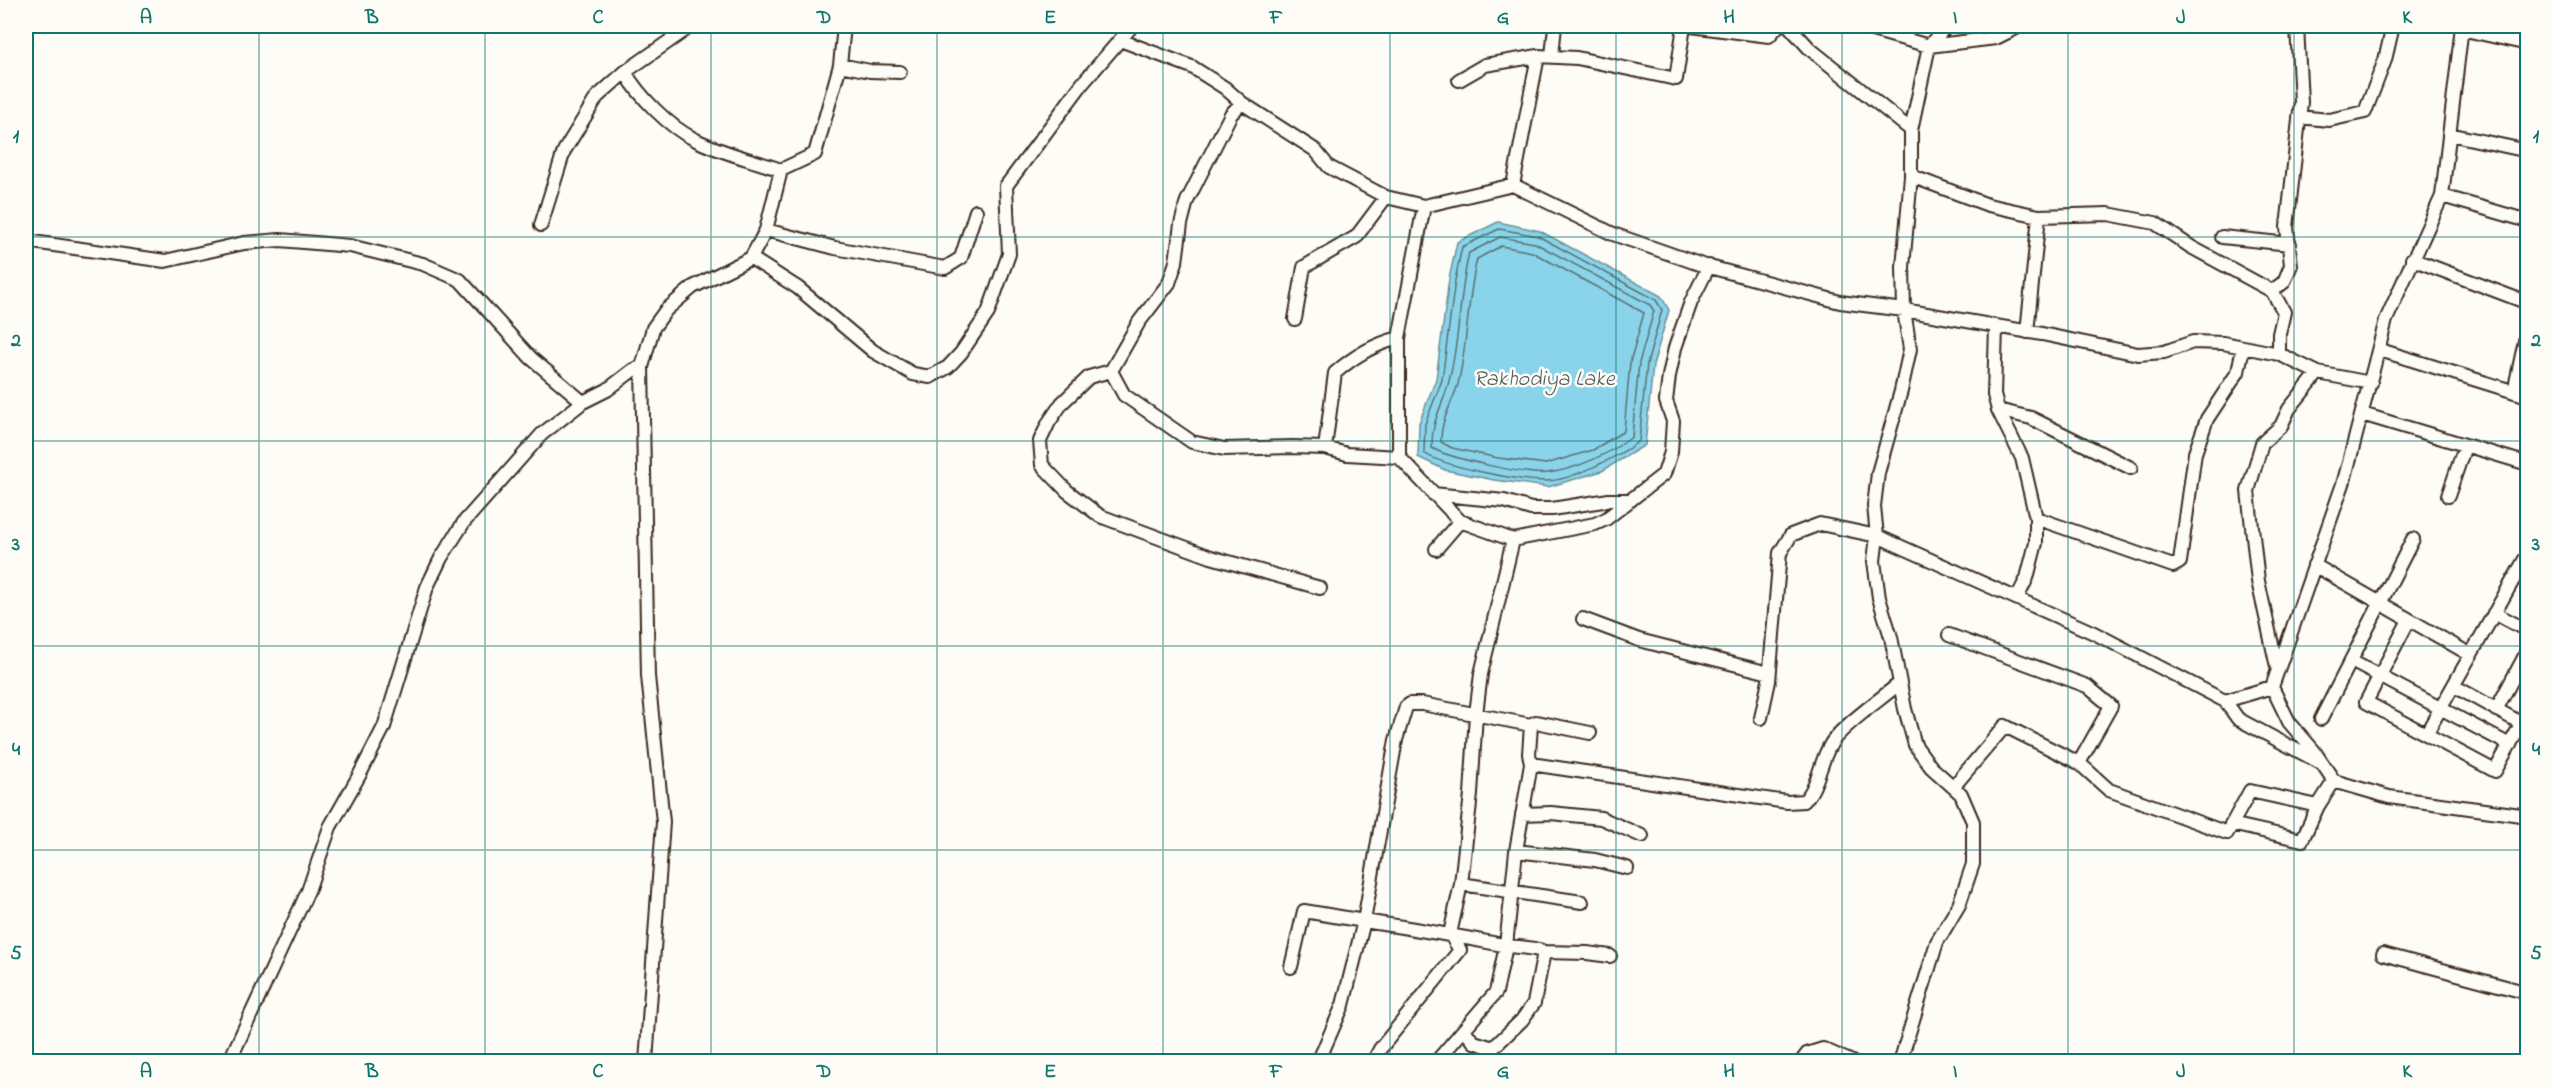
<svg xmlns="http://www.w3.org/2000/svg" width="2553" height="1087" viewBox="0 0 2553 1087" font-family="'Indie Flower',sans-serif">
  <style>
    .water { fill: #8ad4eb; stroke: #6a9099; stroke-width: 1.5 }
    .lines { fill: none; stroke-linecap: round; stroke-linejoin: round }
    .shore { stroke: #5b6e70; stroke-width: 1.5 }
    .minor-casing { stroke: #3b2a1e; stroke-width: 16 }
    .minor { stroke: #fdfcf7; stroke-width: 12 }
    .grid { fill: none; stroke: #0f766e; stroke-width: 1.5; stroke-opacity: 0.55 }
    .labels { text-anchor: middle; stroke-width: 5; stroke-linejoin: round; paint-order: stroke }
    .water-label { font-size: 22px; font-style: italic; fill: #535d5c; stroke: #fdfcf7 }
    .neatline { fill: none; stroke: #0f766e; stroke-width: 2 }
    .grid-label { font-size: 20px; text-anchor: middle; font-weight: bold; fill: #0f766e }
  </style>
  <rect width="100%" height="100%" fill="#fdfcf7"/>
  <filter id="ink" filterUnits="userSpaceOnUse"><feTurbulence type="fractalNoise" baseFrequency=".0167" numOctaves="2"/><feDisplacementMap in="SourceGraphic" scale="12" xChannelSelector="R" yChannelSelector="G"/><feConvolveMatrix kernelMatrix="1 2 1 2 8 2 1 2 1" color-interpolation-filters="sRGB"/></filter>
  <g filter="url(#ink)">
    <path class="water" d="M1498,222l42,9 121,65 8,14 -16,55 -8,80 -43,26 -54,16 -54,-7 -49,-10 -27,-13 1,-34 17,-44 13,-100 8,-37z"/>
    <g class="lines">
      <path class="shore" d="M1499,229l39,7 118,64 6,10 -15,54 -8,77c-19,15 -69,40 -93,40 -26,0 -102,-14 -122,-28l1,-29 17,-44 13,-100 7,-33z
        M1500,237l35,6 115,62 4,6 -15,52 -7,74c-23,17 -55,32 -84,36 -19,3 -100,-15 -116,-25 -1,-29 11,-41 17,-67 11,-42 10,-86 20,-128z
        M1501,246l31,6 112,61 -14,49 -6,69 -31,19 -47,14 -48,-6 -46,-10 -11,-6c-1,-21 11,-38 17,-58 10,-41 9,-84 19,-125z"/>
      <g class="minor-casing">
        <path id="minor" d="M1691,26l78,10 9,-10
          M1789,26l21,23 101,81
          M1858,26l71,20 67,-8 24,-12
          M2462,26l-20,170 -56,124 -42,161 -72,206 17,35 25,29 20,30 55,16 139,19
          M2461,29l67,15
          M1120,40l72,27 33,21 17,15 73,47 14,17 57,30 38,9 89,-21 100,49 89,31 138,37 64,8 138,24 96,20 26,-2 29,-10 30,1 56,11 39,19 53,10
          M1538,56l39,2 99,21 8,-53
          M1552,56l3,-30
          M840,65l30,6 30,1
          M625,72c14,24 43,54 69,67 27,14 59,21 87,31l34,-16 25,-89 4,-39
          M1459,80l26,-15 53,-9 -25,129
          M1242,103l-11,11 -44,87 -6,23 -5,38 -7,21 -30,39 -28,49 -22,6 -27,26 -13,19 -9,19 2,24 25,26 33,25 111,41 109,31
          M2299,117l30,3 36,-8 20,-52 8,-34
          M2449,134l79,17
          M1911,176l77,29 51,11 69,-2 47,9 36,24 81,44 12,21 -5,22v20
          M2442,196l86,25
          M541,225l23,-74 33,-54 28,-25 66,-46
          M766,230l69,18 110,20 16,-10 15,-47
          M2222,237l68,7
          M26,241l139,20 79,-18 36,-3 70,6 73,18 37,16 71,78 52,44
          M751,258l47,30 75,63 40,23 17,3 18,-10 13,-14 27,-40 21,-59 -3,-68 76,-102 50,-58
          M2412,259l116,44
          M2272,291l12,-9 7,-17 -4,-38 14,-125 -4,-76
          M1295,319l9,-52 52,-30 30,-40
          M1996,327l-2,68 4,15 24,48 14,60v25l-9,35 -10,20
          M2027,332l12,-116
          M2380,350l148,46
          M1111,371l13,24 68,47 32,7 68,-2 33,1 22,6 52,3 61,64 53,19 82,-16 11,-5 58,-45 7,-22 2,-31 -7,-20 3,-25 6,-28 16,-46 18,-36
          M2514,392l12,-56
          M1998,410l33,8 100,50
          M2362,414l166,50
          M1325,448l10,-75c18,-16 40,-29 64,-35
          M1399,457v-119l25,-132
          M1433,494l71,7 27,8h21l57,-9h22
          M2448,496l17,-50
          M2036,518l137,48 7,-4 15,-109 12,-34 31,-47 5,-25
          M1436,549l24,-28
          M2314,565l157,90
          M2494,613l34,18
          M1583,619l56,21 130,33
          M2409,620l-43,82 129,69 33,-59
          M1949,635l138,51 24,20 -32,57 30,27 118,43 23,-42 68,15 16,-25
          M2351,661l159,84
          M2277,667l-19,-86 -10,-90 14,-48 19,-17 8,-17 29,-36
          M2454,686l74,41
          M2225,701l47,-14
          M2496,710l32,-60
          M1761,718l8,-37 11,-128 11,-18 29,-11 57,12 217,97 131,68 13,18 81,43
          M2321,719l92,-180
          M1590,733l-54,-11 -5,3 -109,-21h-12l-4,3 -10,33 -32,181c46,7 93,15 139,24 13,3 29,1 41,7l43,1 23,3
          M2426,734l99,-175
          M1531,764l256,38 17,-1c16,-16 16,-45 31,-63 14,-17 47,-40 65,-55
          M1953,787l52,-61 74,37
          M1522,814l29,-1 50,5 41,18
          M2231,824l71,16 16,-34
          M1516,851l79,9 32,8
          M1461,884l121,18
          M2383,954l145,39
          M1291,967l13,-56 60,10 -21,84 -25,57
          M1464,1030l10,12 19,6 29,-28 12,-17 10,-51
          M229,1062l79,-171 22,-64 30,-53 24,-47 43,-140 14,-29 23,-36 78,-88 41,-32 24,-12 26,-20 9,-3
          M646,1062l17,-240 -15,-146 -6,-309 11,-39 13,-18 27,-23 58,-29 15,-28 15,-60
          M1373,1062l7,-13 80,-99 -10,-16 11,-50 10,-90 5,-80 5,-40 32,-134
          M1436,1062l60,-70 10,-46 10,-95 15,-87 -2,-10 2,-29
          M1801,1062l6,-8 16,-5 29,13
          M1900,1062l37,-120 22,-37 14,-41v-42l-12,-28 -30,-27 -16,-22 -10,-36 -14,-72 -12,-39 -5,-37 3,-25 -3,-30 4,-33 23,-82 9,-42 -6,-39 -1,-43 8,-91v-46l18,-84 17,-20"/>
      </g>
      <use href="#minor" class="minor"/>
    </g>
  </g>
  <path class="grid" d="M259,26v1036M485,26v1036M711,26v1036M937,26v1036M1163,26v1036M1390,26v1036M1616,26v1036M1842,26v1036M2068,26v1036M2294,26v1036M26,237h2502M26,441h2502M26,646h2502M26,850h2502"/>
  <g class="labels">
    <g class="water-label">
      <text x="1544" y="385">Rakhodiya Lake</text>
    </g>
  </g>
  <rect width="2553" height="1087" fill="none" stroke="#fdfcf7" stroke-width="66"/>
  <rect x="33" y="33" width="2487" height="1021" class="neatline"/>
  <g class="grid-label">
    <text x="146" y="23">A</text>
    <text x="372" y="23">B</text>
    <text x="598" y="23">C</text>
    <text x="824" y="23">D</text>
    <text x="1050" y="23">E</text>
    <text x="1276" y="23">F</text>
    <text x="1503" y="23">G</text>
    <text x="1729" y="23">H</text>
    <text x="1955" y="23">I</text>
    <text x="2181" y="23">J</text>
    <text x="2407" y="23">K</text>
    <text x="16" y="142">1</text>
    <text x="2536" y="142">1</text>
    <text x="16" y="346">2</text>
    <text x="2536" y="346">2</text>
    <text x="16" y="550">3</text>
    <text x="2536" y="550">3</text>
    <text x="16" y="755">4</text>
    <text x="2536" y="755">4</text>
    <text x="16" y="959">5</text>
    <text x="2536" y="959">5</text>
    <text x="146" y="1077">A</text>
    <text x="372" y="1077">B</text>
    <text x="598" y="1077">C</text>
    <text x="824" y="1077">D</text>
    <text x="1050" y="1077">E</text>
    <text x="1276" y="1077">F</text>
    <text x="1503" y="1077">G</text>
    <text x="1729" y="1077">H</text>
    <text x="1955" y="1077">I</text>
    <text x="2181" y="1077">J</text>
    <text x="2407" y="1077">K</text>
  </g>
</svg>
